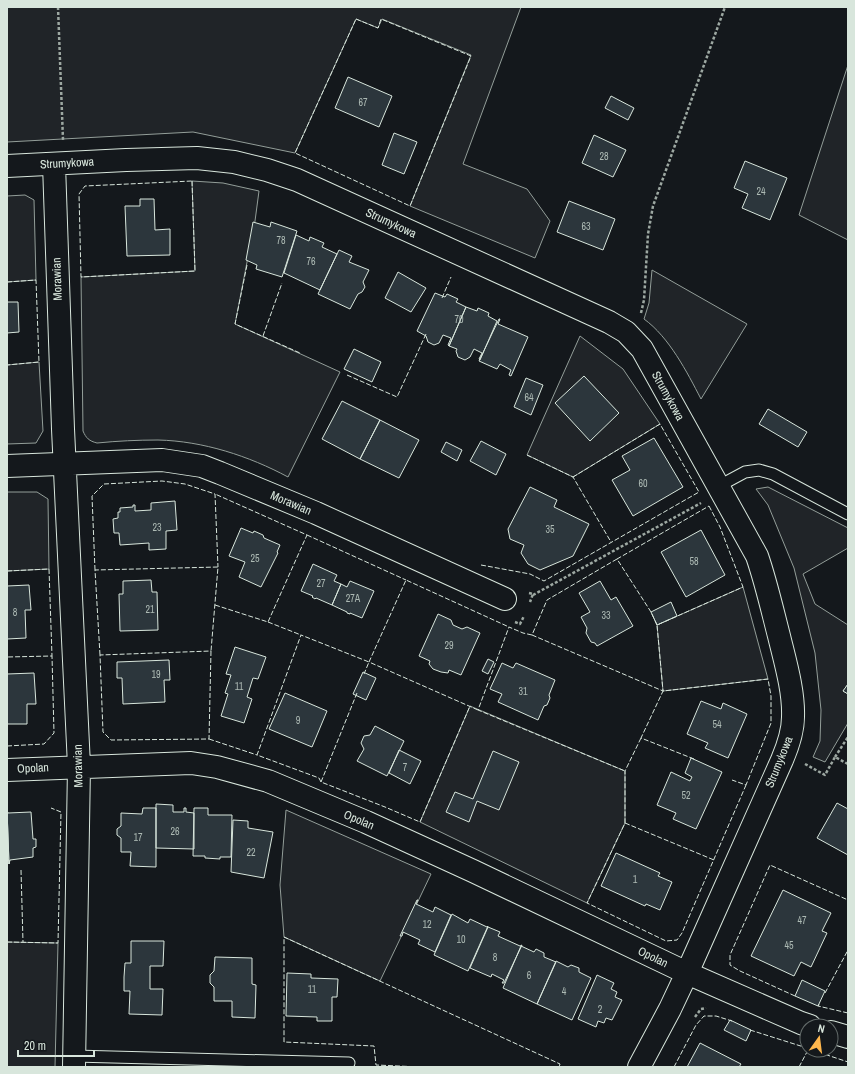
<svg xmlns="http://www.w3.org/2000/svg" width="855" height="1074" viewBox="0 0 855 1074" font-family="'Archivo Narrow',sans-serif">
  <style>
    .green { fill: #202428; stroke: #939e99 }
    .building { fill: #2c363c; stroke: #d8e6dc }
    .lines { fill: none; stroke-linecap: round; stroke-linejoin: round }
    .service-casing { stroke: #d8e6dc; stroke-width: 13 }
    .minor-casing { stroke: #d8e6dc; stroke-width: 24 }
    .path { stroke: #9da8a2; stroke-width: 2.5; stroke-dasharray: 3 2; stroke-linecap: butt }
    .service { stroke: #14181c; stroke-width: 11 }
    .minor { stroke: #14181c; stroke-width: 22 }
    .fence { stroke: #d8e6dc; stroke-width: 1; stroke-dasharray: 5 2; stroke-linecap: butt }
    .labels { text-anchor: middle; stroke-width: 3; stroke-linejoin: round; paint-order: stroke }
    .number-label { font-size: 10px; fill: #adbab4 }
    .street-label { font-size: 12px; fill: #d8e6dc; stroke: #14181c }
  </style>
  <rect width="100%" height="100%" fill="#14181c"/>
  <path class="green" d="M7,7h514l-58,157 64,25 23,32 -15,37 -125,-52 61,-151 -89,-36 -4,9 -22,-9 -61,134 -102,-21 -186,10z
    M848,65v175l-49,-25z
    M192,181l31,2 36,8 -4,30 -20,103 105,48 -52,105c-39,-21 -85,-36 -130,-37 -20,0 -41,1 -61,3 -8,-2 -11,-5 -14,-12l-2,-154 114,-6z
    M25,195l9,5 2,80 -29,2v-86z
    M652,270l95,54 -46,75c-14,-27 -32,-62 -57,-80l5,-16z
    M580,336l43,33 37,55 -87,53 -46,-22z
    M39,362l4,69 -7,12 -29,1v-79z
    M768,487l80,41v20l-45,26 12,30 33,21v59l-5,7 5,3v29l-23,39 -12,-5 7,-16 1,-31 -6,-57 -21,-85 -26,-63 -12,-16z
    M7,492h30l11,7 1,70 -42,2z
    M743,587l25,92 -105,12 -6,-66z
    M470,706l155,65v52l-38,80 -167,-81z
    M286,810l145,64 -51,107 -96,-44 -4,-52z
    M7,942l51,1 -3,124h-48z"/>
  <path class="building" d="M348,77l44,19 -13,31 -44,-19z
    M611,96l23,12 -6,12 -23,-12z
    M394,133l23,9 -13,32 -22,-9z
    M594,135l32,15 -13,27 -31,-14z
    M745,161l42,17 -17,42 -28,-12 6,-14 -14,-6z
    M140,199h14l1,31 15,-1v26l-43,1 -2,-50h15z
    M569,201l46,18 -12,31 -46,-18z
    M253,222l17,5 1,-5 26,9 -15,46 -26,-8 1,-4 -11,-5z
    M296,235l13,6 1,-4 14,6 -2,4 15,7 -17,36 -36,-17z
    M339,250l13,6 -3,6 20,8 -6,12 2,5 -3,5 -4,2 -8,15 -32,-15z
    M398,272l28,16 -15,24 -26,-14z
    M435,293l10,4 2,-3 11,5 -2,3 10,5 -17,39 -1,-1 3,-7 -8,-3 -4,8 -5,2 -6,-3 -2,-6 -9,-5z
    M7,302h11l1,30 -12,1z
    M466,307l11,4 1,-3 11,5 -1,3 9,5 -17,39 -1,-1 3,-6 -8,-4 -4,8 -5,3 -7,-3 -2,-6 1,-2 -8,-3z
    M499,319h1l-2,5 30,13 -17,39 -2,-1 2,-5 -11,-6 -3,5 -18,-8z
    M354,349l27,13 -9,20 -28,-13z
    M584,376l35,37 -29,28 -35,-38z
    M526,378l17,7 -12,30 -17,-8z
    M342,401l38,19 -20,39 -38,-20z
    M768,409l39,23 -9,15 -39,-23z
    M380,420l39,20 -20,38 -39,-19z
    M654,438l29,49 -50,29 -21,-36 18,-10 -8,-14z
    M481,441l25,13 -10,21 -26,-14z
    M446,442l16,8 -5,11 -16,-9z
    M530,487l27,13 -3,7 35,17 -16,32 -33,14 -12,-6 -7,-11 3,-8 -14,-6 -2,-10z
    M175,501l2,29 -11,1v18l-17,1v-7l-29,2 -1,-12h-5l-1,-14 5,-1v-6h2v-4l13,-1v-2h2v6l16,-1v-7z
    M241,528l12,5 1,-2 9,4 1,3 16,7 -3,7 1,1 -17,34 -22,-10 6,-15 -16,-6z
    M701,530l24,45 -39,22 -25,-45z
    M313,564l24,11 -3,6 7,3 -9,21 -16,-7 -1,1 -3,-2 1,-1 -12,-5z
    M151,580l1,12h5l1,38 -38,1 -1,-37h4v-13z
    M350,581l24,10 -12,27 -12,-5v1l-3,-1v-1l-15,-7 9,-21 6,3z
    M600,581l11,19 5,-3 17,29 -36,20 -2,-3 -4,-1 -5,-9 1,-5 -6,-11 9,-5 -11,-19z
    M29,585l2,25h-6l1,28 -19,1v-53z
    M671,602l6,14 -20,9 -6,-13z
    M438,614l13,6 2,5 9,4 5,-2 13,6 -19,42 -12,-5 -1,3 -7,-1 -8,-3 -4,-5 1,-3 -11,-5z
    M235,647l31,10 -8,22 -5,-1 -6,19 5,2 -8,24 -23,-7 7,-22 -3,-1 6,-18 -5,-1z
    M488,659l6,3 -6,12 -6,-3z
    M169,660l1,20h-6l1,22 -42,2 -1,-26h-5v-16z
    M502,663l11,5 3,-5 39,17 -6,15 1,3 -3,7 -3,1 -6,14 -40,-18 4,-8 -12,-5z
    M363,672l13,6 -10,22 -13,-6z
    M34,673l2,31h-9v20h-20v-50z
    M848,684v10l-5,-3z
    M285,693l42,18 -15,36 -43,-18z
    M701,701l20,8 2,-6 24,11 -19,44 -23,-10 3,-5 -21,-9z
    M375,726l29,15 -17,35 -30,-15 7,-12 -3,-6 3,-7 6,-1z
    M399,750l22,11 -11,23 -21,-11z
    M493,751l26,11 -20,48 -22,-9 -8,21 -23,-10 9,-20 18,7z
    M691,758l31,14 -26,57 -23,-10 3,-6 -19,-8 14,-33 19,9 2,-4 -7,-4z
    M837,803l11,6v46l-31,-17z
    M156,804l17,1v7h11v-4h2v4l8,1v36l-38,-1z
    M143,808h13v59l-26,-1 1,-14h-10v-14l-4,-3v-6l4,-3v-13l21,1z
    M194,808h14v7h24l-1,42h-11v2l-15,-1v-2h-12z
    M7,809l2,55v-4h-2z
    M7,810l1,3 23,-1 2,27h3v8l-3,1v9l-23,3 -1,4z
    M233,820l15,1v7l25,4 -9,46 -33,-6z
    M616,853l44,20 -2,3 14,6 -12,28 -14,-6 -1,2 -44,-20z
    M783,890l48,23 -9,18 5,2 -16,34 -10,-5 -7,14 -43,-20z
    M417,900h1l-2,4 17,8 2,-5 16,8 -16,37 -17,-8 2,-4 -17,-8 -1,4h-2z
    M452,914l16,9 2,-4 17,8 1,-1 -20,45 -34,-16z
    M488,927l12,5 -2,4 22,10 2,-1 -18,38h-2l2,-3 -12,-6 -1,3 -21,-9z
    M131,941h33l-1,25h-13v23h13l-1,26 -33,-1 1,-23h-6v-14l1,-14h6z
    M521,946l13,6 2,-3 8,4v4l12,5 -19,42 -34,-16z
    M215,957l37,1v26l4,1 -1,33 -23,-1v-16h-18v-14l-4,-4v-8l4,-4z
    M556,961l12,6 3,-2 8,3v4l12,6 -19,42 -35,-16z
    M287,973l24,1v4l27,1 -1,18h-5v24h-15v-4l-31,-1z
    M597,975l17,8 -3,6 6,3 -2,5 7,3 -10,20 -6,-2 -2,5 -6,-2 -2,6 -18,-8z
    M802,980l23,11 -7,15 -23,-10z
    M730,1020l21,10 -5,11 -22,-11z
    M700,1043l41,21 -2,3h-52z"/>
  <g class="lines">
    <g class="service-casing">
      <path id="service" d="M719,486l26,-14 14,-2 14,4 75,40
        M74,1056l275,7"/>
    </g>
    <g class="minor-casing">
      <path id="minor" d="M54,164l9,265 16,337 -5,301
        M7,166l119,-6 71,-2 37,4 33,8 30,10 312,142 17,10 16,17 115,207c9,26 15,53 22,80 6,25 15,55 14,81 0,15 -5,29 -11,43l-95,213 -17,36 -31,58
        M7,466l155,-6 40,6 18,7 96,40 189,86
        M7,770l184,-7 26,4 51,14 98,41 107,49 214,102 114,50 9,3
        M831,1032l17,5"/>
    </g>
    <path class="path" d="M58,7l5,133
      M641,313l3,-13 4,-66 5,-28 72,-199
      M529,593l4,1 -3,8
      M533,595l168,-92
      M515,622l5,2 4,-8
      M835,757l13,-20
      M805,764l20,11 10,-18 13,7
      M695,1017l6,-8 5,-1"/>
    <use href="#service" class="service"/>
    <use href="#minor" class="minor"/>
    <path class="fence" d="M356,19l22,9 3,-9 90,37 -61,150 -115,-53z
      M192,181l3,90 -114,6 -2,-83 6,-8z
      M247,265l-12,59 65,29
      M7,282l29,-2 3,82 -32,3
      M442,298l9,-21
      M263,336l19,-53
      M347,375l50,22 29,-63
      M527,455l46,22 38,65
      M709,506l11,21 23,60 -86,38 -6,-13 -34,-53z
      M307,535l99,45
      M617,559l-70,41 -15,35 131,56 -6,-66
      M481,565l49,9 14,7 155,-89 -39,-68 -87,53
      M95,570l-3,-74 12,-12 58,-3 23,3 30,10 3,73
      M7,571l42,-2 3,87 -45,1
      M215,605l53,17 39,-87 -92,-41
      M268,622l33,13
      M532,635l-9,-2 -14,-6 -31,83 147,61
      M211,651l-2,88 -98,1 -8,-8 -3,-77z
      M100,655l-5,-85 123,-3 -7,84
      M357,693l-36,89 64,25 35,15 50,-116
      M478,710l-109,-48 37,-82 103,47
      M641,738l-16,33v52l-38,80 79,38 11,-1 5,-7 64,-148
      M209,739l48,16
      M7,746l37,-2 10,-11 -2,-77
      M694,759l-53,-21 22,-47 105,-12 3,17v27l-25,62 -14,-5
      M321,782l-2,-4 -62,-23 44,-120 68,27 -5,12
      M625,823l89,37
      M21,870l2,72
      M7,942l51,1 3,-131 -10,-4
      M825,993l23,-43
      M795,996l-55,-25 -10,-6v-10l40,-90 78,35
      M819,1004l-1,2 30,7
      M750,1030l57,18
      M812,1050l36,12
      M421,1067l-45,-2 -2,-19 -90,-4v-105l276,127 -1,3
      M674,1067l22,-42 8,-9h12l16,5
      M799,1067l9,-17"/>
  </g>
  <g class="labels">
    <g class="number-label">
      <text x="363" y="106">67</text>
      <text x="604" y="160">28</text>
      <text x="761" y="195">24</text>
      <text x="586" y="230">63</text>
      <text x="281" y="244">78</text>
      <text x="311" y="265">76</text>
      <text x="459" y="323">70</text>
      <text x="529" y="401">64</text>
      <text x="643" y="487">60</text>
      <text x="157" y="531">23</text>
      <text x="550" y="533">35</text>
      <text x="255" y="562">25</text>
      <text x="694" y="565">58</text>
      <text x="321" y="587">27</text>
      <text x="353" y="602">27A</text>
      <text x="150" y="613">21</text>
      <text x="15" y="616">8</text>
      <text x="606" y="619">33</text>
      <text x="449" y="649">29</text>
      <text x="156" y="678">19</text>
      <text x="239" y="690">11</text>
      <text x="523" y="695">31</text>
      <text x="298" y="724">9</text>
      <text x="717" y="728">54</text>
      <text x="405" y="771">7</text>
      <text x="686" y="799">52</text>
      <text x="175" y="835">26</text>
      <text x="138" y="841">17</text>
      <text x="251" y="856">22</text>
      <text x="635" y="883">1</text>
      <text x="802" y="924">47</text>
      <text x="427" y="928">12</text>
      <text x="461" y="943">10</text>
      <text x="789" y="949">45</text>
      <text x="495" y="961">8</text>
      <text x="529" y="979">6</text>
      <text x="312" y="993">11</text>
      <text x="564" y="995">4</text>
      <text x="600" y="1013">2</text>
    </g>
    <g class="street-label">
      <text transform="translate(67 163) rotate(-3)" y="4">Strumykowa</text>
      <text transform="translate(391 223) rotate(25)" y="4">Strumykowa</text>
      <text transform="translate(57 279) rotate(-92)" y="4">Morawian</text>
      <text transform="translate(668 396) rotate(61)" y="4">Strumykowa</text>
      <text transform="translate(291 503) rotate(23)" y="4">Morawian</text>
      <text transform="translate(779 762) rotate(-68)" y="4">Strumykowa</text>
      <text transform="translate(78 766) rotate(-91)" y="4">Morawian</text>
      <text transform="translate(33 768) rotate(-3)" y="4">Opolan</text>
      <text transform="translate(359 820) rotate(23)" y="4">Opolan</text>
      <text transform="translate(653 957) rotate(26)" y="4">Opolan</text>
    </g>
  </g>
  <rect width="855" height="1074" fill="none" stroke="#d8e6dc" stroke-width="16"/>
  <g transform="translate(819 1038) rotate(14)"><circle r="19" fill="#14181c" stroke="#626a69"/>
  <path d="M0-3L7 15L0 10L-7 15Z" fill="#ffb74d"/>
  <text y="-6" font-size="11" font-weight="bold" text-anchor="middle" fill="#d8e6dc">N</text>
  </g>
  <path d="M18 1050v6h76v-6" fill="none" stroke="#d8e6dc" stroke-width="2"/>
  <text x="24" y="1050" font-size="12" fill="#d8e6dc" stroke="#14181c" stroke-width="3" paint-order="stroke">20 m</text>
</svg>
